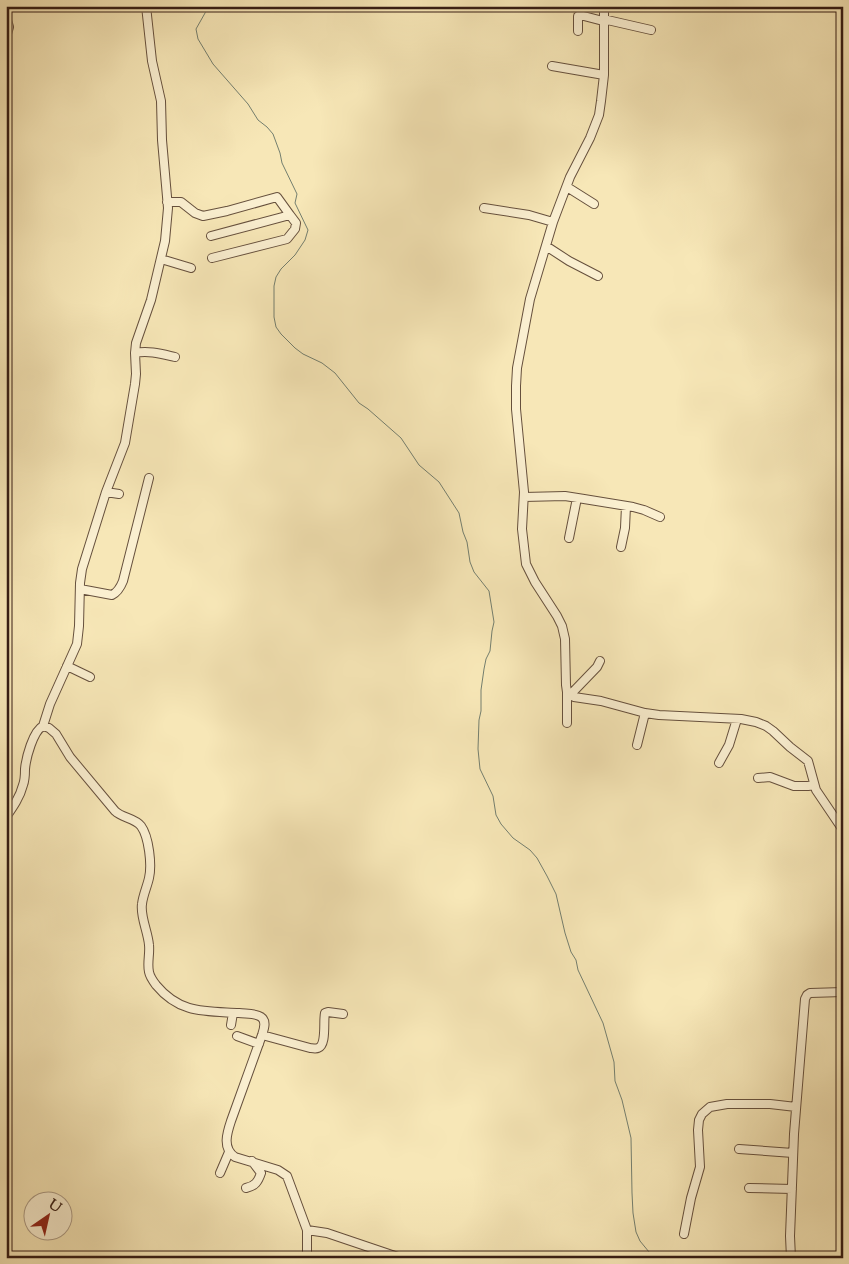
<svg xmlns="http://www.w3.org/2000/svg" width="849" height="1264" viewBox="0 0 849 1264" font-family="'Sorts Mill Goudy',serif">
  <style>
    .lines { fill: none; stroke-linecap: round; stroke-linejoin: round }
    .stream { stroke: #747f6f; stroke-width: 1 }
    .minor-casing { stroke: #66503d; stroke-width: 10 }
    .minor { stroke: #faefd0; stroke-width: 8 }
  </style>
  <rect width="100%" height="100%" fill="#f7e7b7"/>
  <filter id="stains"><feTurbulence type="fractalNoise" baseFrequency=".004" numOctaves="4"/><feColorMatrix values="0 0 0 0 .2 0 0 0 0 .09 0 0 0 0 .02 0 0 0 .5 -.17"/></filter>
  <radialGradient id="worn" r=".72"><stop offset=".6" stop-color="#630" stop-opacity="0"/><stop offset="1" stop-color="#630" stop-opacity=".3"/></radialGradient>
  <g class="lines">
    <path class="stream" d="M209,6l-13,23 2,10 15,25 35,40 10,16 9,7 6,7 7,19 2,10 15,31 -2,9 13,27 -3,10 -10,15 -14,14 -5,8 -2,9v31l2,10 5,7 14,14 8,6 19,9 13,10 24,30 9,6 33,29 18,27 20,17 20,31 4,19 4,10 3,20 4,10 15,19 5,31 -2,9 -2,20 -4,8 -2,10 -3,21v21l-2,9 -1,29 2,20 13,27 3,19 5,9 12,14 17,12 7,8 10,18 9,18 9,39 6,19 5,8 2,10 25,53 11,39 1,19 7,19 9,38 1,55 1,20 3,19 4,9 14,17"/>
    <g class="minor-casing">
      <path id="minor" d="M146,6l6,55 9,40 1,39 6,68 -3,33 -14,59 -15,43 -1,10 1,21 -1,10 -10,59 -19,49 -24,77 -2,14 -1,43 -2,18 -27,60 -7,22 6,2 7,6 14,23 45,54c7,7 20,7 26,15 8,11 11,39 8,52 -2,9 -6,17 -7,26 -2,12 6,28 7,41 1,9 -2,18 0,27 1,5 4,9 7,13 24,29 49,26 83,28 7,1 17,0 22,4 6,4 3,12 1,18l-31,86c-4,12 -9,27 4,36l43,13 9,6 20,54v28
        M604,6v69l-3,26 -2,14 -9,23 -20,39 -17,45 -23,77 -13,69 -1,18v23l8,83 -2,37 4,35 9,18 22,34 5,10 3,13 1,46 1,7 3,3 4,2 27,4 44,12 14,2 82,4 15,3 10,4 7,5 17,16 18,14 8,29 27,40
        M6,17l3,10 -3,10
        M603,19l48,11
        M578,31v-15l2,-1 23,6
        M552,66l52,9
        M567,187l27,17
        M167,202h14l14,11 8,3 24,-5 50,-14 13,18 -79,21
        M484,208l45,7 24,7
        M546,246l23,15 29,15
        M212,258l75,-19 8,-10 1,-6 -6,-8
        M161,259l30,9
        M135,353c13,-3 27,1 40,4
        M106,492l13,2
        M524,497l41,-1 19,3 49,8 11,3 16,7
        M569,538l8,-40
        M621,547l4,-19 1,-22
        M80,589l32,6c6,-3 9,-9 11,-14l26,-103
        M67,666l23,11
        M570,695l27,-28 3,-6
        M567,723v-31
        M637,745l8,-32
        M719,763l10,-18 8,-26
        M758,778l12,-1 24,9h14l6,-1
        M6,817c7,-10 14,-20 17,-32 2,-5 2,-10 2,-16 1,-11 8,-38 18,-43
        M231,1025l2,-12
        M262,1035l48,13c1,0 6,1 8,0 9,-3 5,-27 7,-35l3,-1 15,2
        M237,1036l22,8
        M739,1149l54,4
        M220,1173l9,-21
        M246,1188c9,-2 12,-6 15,-15l-9,-12
        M749,1188l43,1
        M307,1230l20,3 74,25
        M684,1234l7,-36 9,-31 -2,-37 1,-10 3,-6 8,-7 17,-3h43l26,3
        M791,1258l-1,-22 4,-102 11,-135 2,-4 3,-2 33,-1"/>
    </g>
    <use href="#minor" class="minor"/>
  </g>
  <rect width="849" height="1264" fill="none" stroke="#f7e7b7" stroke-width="25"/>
  <rect x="8" y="8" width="834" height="1249" fill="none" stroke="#361d14" stroke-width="2.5"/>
  <rect x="12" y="12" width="824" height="1239" fill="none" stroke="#361d14"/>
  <g transform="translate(48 1216) rotate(34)"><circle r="24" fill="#faefd0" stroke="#ac9b85"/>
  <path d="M0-4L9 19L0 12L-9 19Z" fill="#8f2418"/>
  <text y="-8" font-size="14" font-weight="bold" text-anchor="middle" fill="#361d14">U</text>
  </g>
  <rect width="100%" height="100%" filter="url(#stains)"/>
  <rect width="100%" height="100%" fill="url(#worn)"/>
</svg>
